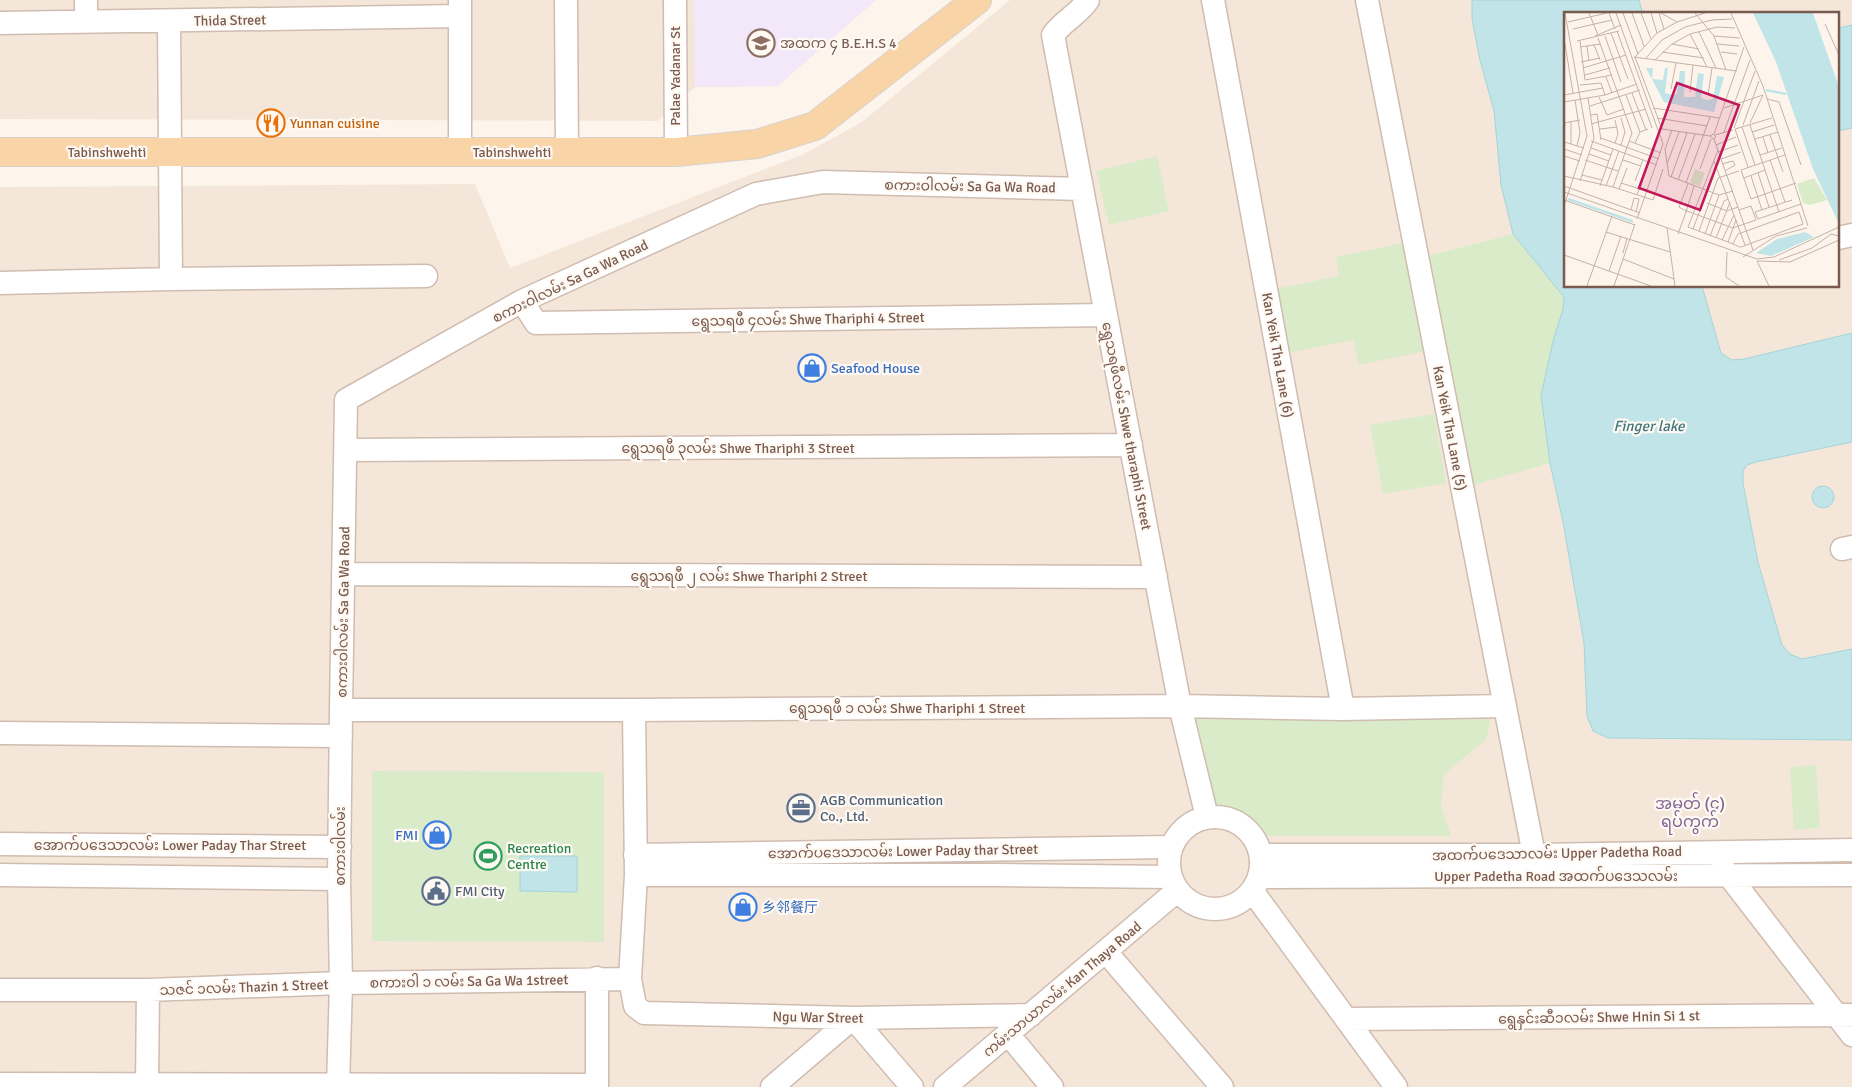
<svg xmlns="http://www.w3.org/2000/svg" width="1852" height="1087" viewBox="0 0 1852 1087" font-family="Signika,'Noto Sans SC','Noto Sans Myanmar',sans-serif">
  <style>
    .residential { fill: #f4e7da; fill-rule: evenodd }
    .education { fill: #f2e8f9 }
    .green { fill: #daebca }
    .water { fill: #c0e4e7; stroke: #a6d4d9 }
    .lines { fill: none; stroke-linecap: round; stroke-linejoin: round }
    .minor-casing { stroke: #d0bcb0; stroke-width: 25 }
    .major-casing { stroke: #d9d1cd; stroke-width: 30 }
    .minor { stroke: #fff; stroke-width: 22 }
    .major { stroke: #f9d4a7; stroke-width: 28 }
    .labels { text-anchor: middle; stroke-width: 4.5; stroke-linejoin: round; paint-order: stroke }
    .street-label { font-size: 14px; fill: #795a4e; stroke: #fff9f3 }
    .education-label { font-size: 14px; fill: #785e54; stroke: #fff9f3; text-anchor: start }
    .food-label { font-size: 14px; fill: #c56008; stroke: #fff9f3; text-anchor: start }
    .shop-label { font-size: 14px; fill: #366cbe; stroke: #fff9f3; text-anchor: start }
    .service-label { font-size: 14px; fill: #4e5e75; stroke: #fff9f3; text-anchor: start }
    .leisure-label { font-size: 14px; fill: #27864d; stroke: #fff9f3; text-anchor: start }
    .water-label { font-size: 15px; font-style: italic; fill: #41777d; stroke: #fff9f3 }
    .quarter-label { font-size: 16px; fill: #816694; stroke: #fff9f3 }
    .inset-river { fill: none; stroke: #c0e4e7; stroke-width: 2.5 }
    .inset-road { fill: none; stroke: #c4b2a8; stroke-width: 1 }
    .view { fill: #c2185b; fill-opacity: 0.15; stroke: #c2185b; stroke-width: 2.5 }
    .inset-edge { fill: none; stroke: #795a4e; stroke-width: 2.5 }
  </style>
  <rect width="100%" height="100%" fill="#fdf5ec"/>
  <path class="residential" d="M0,0h876l-98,86 -83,1 -37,34 -658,-2z
    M1010,0h842v1087h-1852v-900l475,-3 35,84 294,-114 58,-32zM1566,14h272v272h-272z"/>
  <path class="education" d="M694,0h182l-98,86 -83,1z"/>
  <path class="green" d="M1157,156l12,55 -60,14 -13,-54z
    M1513,234l51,62 -1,13 -10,32 -12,55 9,67 -83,24 -43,-230z
    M1403,243l23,108 -67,14 -6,-25 -65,13 -13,-64 64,-13 -3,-19z
    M1434,414l12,69 -63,11 -13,-69z
    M1492,714l-6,26 -42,34 -3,32 10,30h-183l-24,-20 -31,-8 -20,-93z
    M1816,765l4,63 -26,2 -4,-63z
    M372,771l232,1v170l-232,-1z"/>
  <path class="water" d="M1472,0h167l4,14h-77v272h136l19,67 11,7 12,-1 108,-26v109l-96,20 -9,3 -4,6v12l15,79 24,83 8,9 12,5 50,-10v91l-244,-2 -15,-7 -6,-15 -3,-73 -21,-121 -13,-59 -9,-67 12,-55 10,-32 1,-12 -51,-63 -12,-49 -7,-74 -14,-51 -8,-41z
    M1852,25v103l-14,3v-103z
    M1812 497a11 11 0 1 1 22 0a11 11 0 1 1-22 0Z
    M520,856h57v36l-57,-1z"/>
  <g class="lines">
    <g class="minor-casing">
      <path id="minor" d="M460,0v152
        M566,0l1,152
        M675,0l1,152
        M1088,0c-9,14 -25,21 -35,35l127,671 27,111
        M1213,0l130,709
        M1367,0l167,855
        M169,21l2,258
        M86,22v-22
        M0,23l460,-7
        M1838,238l14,-3
        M0,283l171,-4 255,-3
        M522,301l14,22 570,-8
        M346,450l785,-5
        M1842,549l10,-2
        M343,574l813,3
        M341,710h293l546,-4 163,3 161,-3
        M634,710l2,165 -6,104 5,27 9,7 209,5 178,-3
        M0,733l341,3
        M1169 863a46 46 0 1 1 92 0a46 46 0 1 1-92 0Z
        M0,844l340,3
        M635,855l536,-8
        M1261,855h273l318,-5
        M1723,868l129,167
        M0,875l339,4
        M636,875h362l172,2
        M1260,877l592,-2
        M1253,892l143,195
        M1106,952l116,135
        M0,990h148l193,-7 289,-4
        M1346,1019l506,-4
        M1008,1034l44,53
        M0,1084l597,1
        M147,1087l1,-97
        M338,1087l3,-104 -2,-104 2,-169 5,-310 176,-99 234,-107 67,-12 259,7
        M597,1087v-109
        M772,1087l81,-69 59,69
        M945,1087l233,-197"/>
    </g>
    <g class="major-casing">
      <path id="major" d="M0,152h676l81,-8 58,-18 162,-126"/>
    </g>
    <use href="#minor" class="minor"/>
    <use href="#major" class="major"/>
  </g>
  <defs>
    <g id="school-ring" transform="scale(1.4375)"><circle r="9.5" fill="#fff9f3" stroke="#8d6e63" stroke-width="1.5"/><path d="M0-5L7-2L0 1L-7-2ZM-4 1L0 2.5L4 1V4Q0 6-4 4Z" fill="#8d6e63"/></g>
    <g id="restaurant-ring" transform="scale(1.4375)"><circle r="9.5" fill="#fff9f3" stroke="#e8710a" stroke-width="1.5"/><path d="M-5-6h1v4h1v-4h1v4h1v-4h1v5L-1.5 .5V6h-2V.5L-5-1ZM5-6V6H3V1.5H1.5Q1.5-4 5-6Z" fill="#e8710a"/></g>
    <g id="shop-ring" transform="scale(1.4375)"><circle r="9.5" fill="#fff9f3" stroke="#3f7fe0" stroke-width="1.5"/><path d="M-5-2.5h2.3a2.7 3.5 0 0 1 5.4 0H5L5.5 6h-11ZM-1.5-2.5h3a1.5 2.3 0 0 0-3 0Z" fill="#3f7fe0"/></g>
    <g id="office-ring" transform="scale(1.4375)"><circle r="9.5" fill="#fff9f3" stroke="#5c6f8a" stroke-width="1.5"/><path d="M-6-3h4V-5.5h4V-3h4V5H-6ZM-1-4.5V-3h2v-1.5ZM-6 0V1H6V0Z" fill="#5c6f8a"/></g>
    <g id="stadium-ring" transform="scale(1.4375)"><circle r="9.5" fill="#fff9f3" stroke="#2e9e5b" stroke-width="1.5"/><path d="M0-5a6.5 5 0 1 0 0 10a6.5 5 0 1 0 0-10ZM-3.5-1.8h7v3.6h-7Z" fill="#2e9e5b"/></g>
    <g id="civic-ring" transform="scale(1.4375)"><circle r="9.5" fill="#fff9f3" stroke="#5c6f8a" stroke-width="1.5"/><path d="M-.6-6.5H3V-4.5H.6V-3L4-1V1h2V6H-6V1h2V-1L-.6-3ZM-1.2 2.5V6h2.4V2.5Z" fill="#5c6f8a"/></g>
  </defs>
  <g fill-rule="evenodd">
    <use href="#school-ring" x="761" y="43"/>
    <use href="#restaurant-ring" x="271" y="123"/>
    <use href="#shop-ring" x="812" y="368"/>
    <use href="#office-ring" x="801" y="808"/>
    <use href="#shop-ring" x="437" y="835"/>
    <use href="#stadium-ring" x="488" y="856"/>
    <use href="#civic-ring" x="436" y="891"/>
    <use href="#shop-ring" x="743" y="907"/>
  </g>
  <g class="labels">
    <g class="street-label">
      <text transform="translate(230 20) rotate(-1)" y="5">Thida Street</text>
      <text transform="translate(675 76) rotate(-90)" y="5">Palae Yadanar St</text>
      <text x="107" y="157">Tabinshwehti</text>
      <text x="512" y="157">Tabinshwehti</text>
      <text transform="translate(970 186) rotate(1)" y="5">စကားဝါလမ်း Sa Ga Wa Road</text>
      <text transform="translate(570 281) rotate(-26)" y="5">စကားဝါလမ်း Sa Ga Wa Road</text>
      <text transform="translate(808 319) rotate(-1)" y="5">ရွေသရဖီ ၄လမ်း Shwe Thariphi 4 Street</text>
      <text transform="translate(1278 355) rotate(80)" y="5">Kan Yeik Tha Lane (6)</text>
      <text transform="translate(1127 426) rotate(79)" y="5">ရွှေသရဖီလမ်း Shwe tharaphi Street</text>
      <text transform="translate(1450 428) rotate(79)" y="5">Kan Yeik Tha Lane (5)</text>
      <text x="738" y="453">ရွေသရဖီ ၃လမ်း Shwe Thariphi 3 Street</text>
      <text x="749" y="581">ရွေသရဖီ ၂ လမ်း Shwe Thariphi 2 Street</text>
      <text transform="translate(343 612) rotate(-89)" y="5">စကားဝါလမ်း Sa Ga Wa Road</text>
      <text x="907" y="713">ရွေသရဖီ ၁ လမ်း Shwe Thariphi 1 Street</text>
      <text x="170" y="850">အောက်ပဒေသာလမ်း Lower Paday Thar Street</text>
      <text transform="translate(340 846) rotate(-90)" y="5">စကား၀ါလမ်း</text>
      <text transform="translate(903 851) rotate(-1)" y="5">အောက်ပဒေသာလမ်း Lower Paday thar Street</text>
      <text transform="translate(1557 853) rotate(-1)" y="5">အထက်ပဒေသာလမ်း Upper Padetha Road</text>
      <text x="1556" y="881">Upper Padetha Road အထက်ပဒေသလမ်း</text>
      <text transform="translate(469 981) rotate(-1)" y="5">စကားဝါ ၁ လမ်း Sa Ga Wa 1street</text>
      <text transform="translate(244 987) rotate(-2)" y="5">သဇင် ၁လမ်း Thazin 1 Street</text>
      <text transform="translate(1062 989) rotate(-40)" y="5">ကမ်းသာယာလမ်း Kan Thaya Road</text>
      <text transform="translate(818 1017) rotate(1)" y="5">Ngu War Street</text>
      <text transform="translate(1599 1017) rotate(-1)" y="5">ရွေနှင်းဆီ၁လမ်း Shwe Hnin Si 1 st</text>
    </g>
    <g class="education-label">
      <text x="780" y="48">အထက ၄ B.E.H.S 4</text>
    </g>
    <g class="food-label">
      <text x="290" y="128">Yunnan cuisine</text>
    </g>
    <g class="shop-label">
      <text x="831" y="373">Seafood House</text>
      <text x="418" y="840" text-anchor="end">FMI</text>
      <text x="762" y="912">乡邻餐厅</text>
    </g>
    <g class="service-label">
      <text x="820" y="805">AGB Communication<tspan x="820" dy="16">Co., Ltd.</tspan></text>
      <text x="455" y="896">FMI City</text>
    </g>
    <g class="leisure-label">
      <text x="507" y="853">Recreation<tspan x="507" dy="16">Centre</tspan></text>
    </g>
    <g class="water-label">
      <text x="1649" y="431">Finger lake</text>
    </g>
    <g class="quarter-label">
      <text x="1690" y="809">အမှတ် (၄)<tspan x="1690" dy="18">ရပ်ကွက်</tspan></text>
    </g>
  </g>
  <g transform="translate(1564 12)">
    <rect width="275" height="275" fill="#fdf5ec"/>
    <path d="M131,157l10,4 -5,13 -10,-3zM250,166l13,22 -17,5 -7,-2 -6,-19z" fill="#daebca"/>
    <path d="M189,1h60l26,74v137l-26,-55 -37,-107zM82,56h7l-1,11 11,1 2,-12h3l-3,25 8,2 4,-1 3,-23h5l-1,26h11l3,-24 6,1 -3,24 6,2 6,-1 4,-23 7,1 -10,35 -50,-10zM5,186l64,22v3l-66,-23zM241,220l9,5 -43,19 -15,-3 21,-14z" fill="#c0e4e7"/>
    <path class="inset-river" d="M200,1l75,166M202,78l20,4"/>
    <path class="inset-road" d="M25,1l9,22M45,1l6,16M52,1l47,131 -26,75M59,1l15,41M68,1l12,33M77,1l10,26M87,1l6,20M95,1l5,16M97,1l16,9M131,1l19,23 12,34M141,1l-28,9 -20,11 -22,24 27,72 48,7 3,-2 3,3 -3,2 -3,-3M167,1l32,73 45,140M4,10l39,-9M261,12l14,31M9,17l39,-9M53,19l35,97M135,20l17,36M47,21l17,46M126,22l17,33M31,24l26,-11M41,24l16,46M150,24l26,2M0,26l9,55M34,26l34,95 -19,54M13,29l42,-10M16,29l5,39 27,-5M108,32l27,5M153,32l22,2M30,33l6,15M23,34l2,15M16,35l21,-3M98,40l42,6M157,40l16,2M70,45l103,14M82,46l16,-18 23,-13 27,-7 20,-1M91,48l17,-16 18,-10 27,-7 18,1M17,50l19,-4M19,56l43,-13M21,63l25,-7M42,65l6,16M16,73l21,-2 4,12M107,77l5,-26M126,80l3,-27M68,81l14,37M0,83l39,-7M62,83l14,37M144,83l4,-27M35,85l8,18 17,-6M203,87l12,3 22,63M11,88l5,33 -3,13M0,90l41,-7 32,-11M26,94l50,-16M89,96l66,10M160,96l39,-13M27,103l6,-1 4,26M93,106l50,8M51,108l3,14 -3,9M0,111l16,-3M186,111l13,-28M27,112l55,-15M179,113l16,-44M186,113l29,87M178,115l13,38M170,116l21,-57M36,117l17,-2M108,118l-7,19 4,27 50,19 14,-4M160,120l26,-72M188,120l22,-7M150,122l30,-87M151,123l18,-5M206,123l13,37M199,125l5,16M37,126l58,21M150,127l39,111M191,127l23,-7M27,129l66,24M65,129l32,12M0,130l20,6M0,130l1,-20M71,131l5,-11 8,-3M7,132v-23M57,133l4,-13 -4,-14M152,133l20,-8M27,136l20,7M0,137l18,6M154,138l-30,77 40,15 5,2 7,3h1l62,-23 -4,-12 -61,22 -5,10M154,140l20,-7M25,142l20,7M196,143l22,-7M221,143l-44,15 10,29 45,-16M0,144l16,5M157,147l20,-7M21,148l33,11M59,148l18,6M206,148l15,42M150,149l31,84M103,152l12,-32M158,152l11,-3 2,4 -10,6M184,155l-13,-38 37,-11M136,157l11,-30M194,161l11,34M18,163l20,5M0,164l49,11 40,13 10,-31M187,164l11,34M107,165l16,-44M154,166l21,-7M180,166l21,-8M114,168l17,-46M16,169l14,-43 -6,-40M71,169l8,-21M57,171l19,6M122,171l24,-66M0,174l76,27M36,174l13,-37M42,174l13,-35M55,177l8,-21M0,180l193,67 17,-2 65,-30M73,183l12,-33M0,188l71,25M228,188l-37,12 3,7 43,-15M143,191l20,8 11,-4M0,194l23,-70 -22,-123M121,197l1,3 8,-26M67,198l3,-12 5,1 -3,13M120,198l-5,-3 9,-23M123,199l46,17 23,-8 -5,-14 -12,4M103,216l8,58M129,217l20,-53M135,219l19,-53M42,220l64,20M114,222l8,-22M141,222l14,-39M146,224l14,-35 4,-2M152,226l14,-36M158,228l12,-25M164,230l8,-22M163,240l-1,25 13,9M59,241l4,-15M0,243l87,31M179,245l33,-21 31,-8M59,247l51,20M215,248l33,-12 19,-14 8,2M193,249l12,25M193,249l33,1 49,-22M45,259l12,-35M23,274l25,-70M50,274l21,-62"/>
    <path class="view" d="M113,71l62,22 -39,105 -61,-22z"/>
    <rect width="275" height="275" class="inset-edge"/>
  </g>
</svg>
